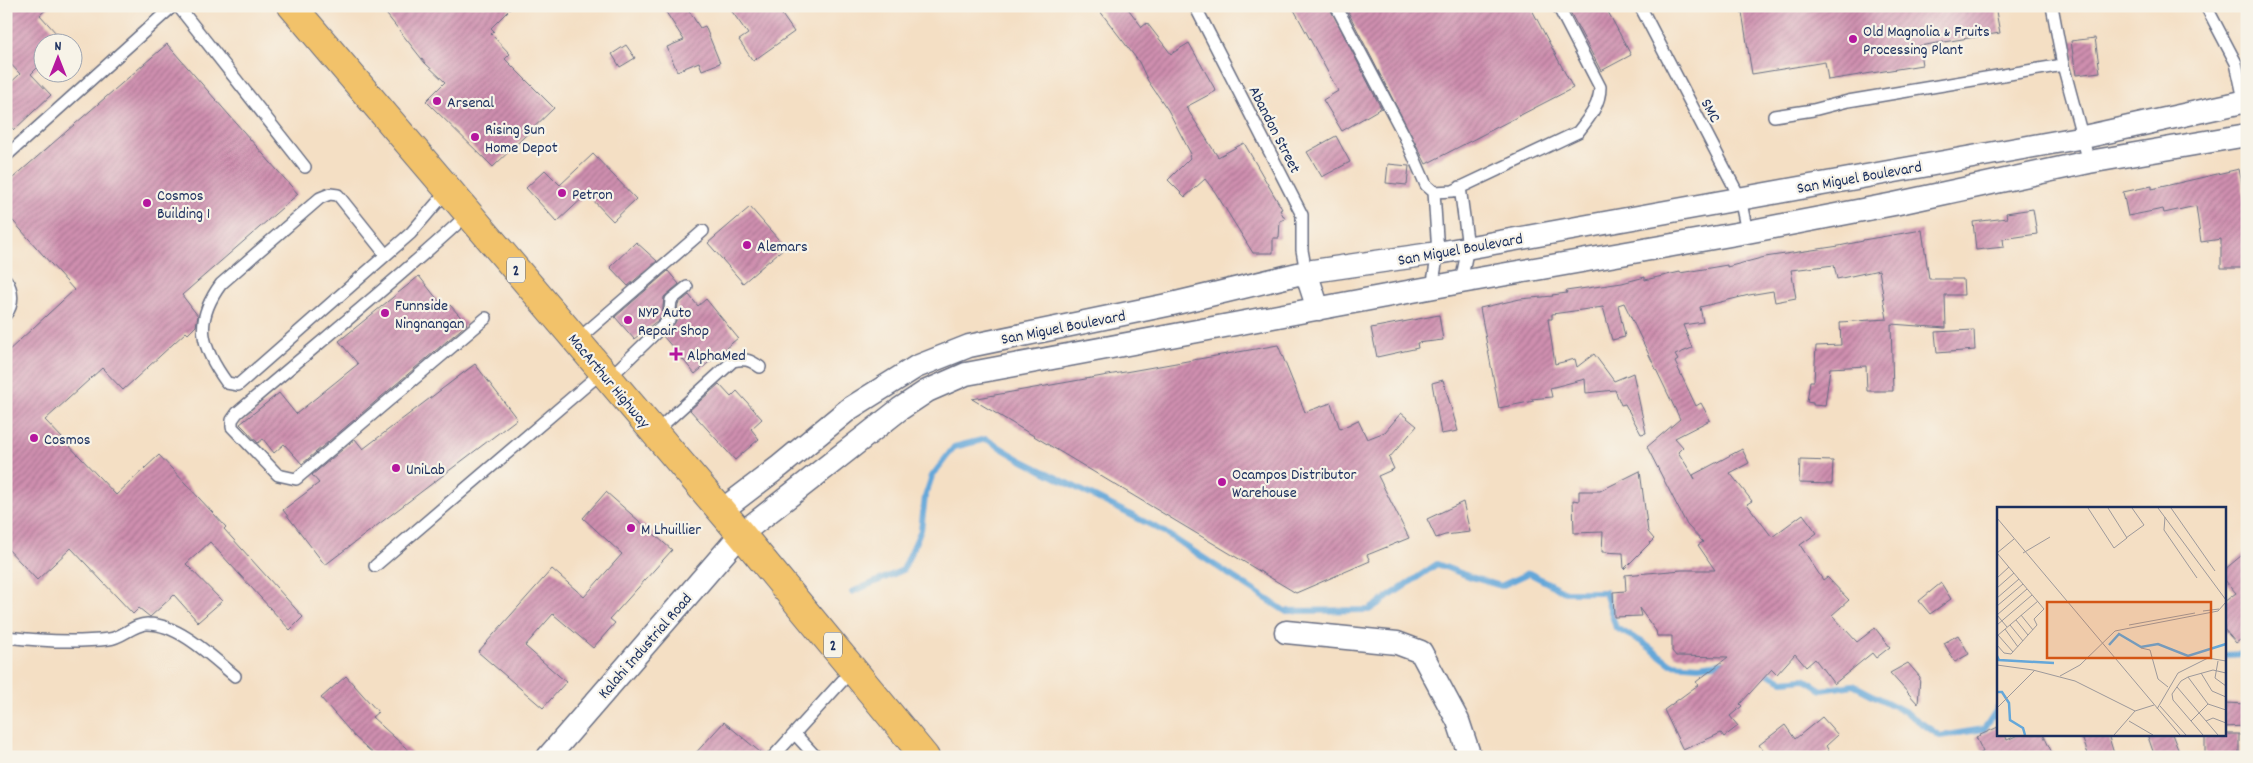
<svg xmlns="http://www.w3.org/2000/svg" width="2253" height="763" viewBox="0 0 2253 763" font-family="Dekko,sans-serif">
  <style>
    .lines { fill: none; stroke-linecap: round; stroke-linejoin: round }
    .stream { stroke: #65a7d9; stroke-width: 6 }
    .building { fill: url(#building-hatch) }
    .service-casing { stroke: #676d82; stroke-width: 14 }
    .minor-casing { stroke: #676d82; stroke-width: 25 }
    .trunk-casing { stroke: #676d82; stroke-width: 30 }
    .service { stroke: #fff; stroke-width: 11 }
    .minor { stroke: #fff; stroke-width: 22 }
    .trunk { stroke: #f2c26a; stroke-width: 28 }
    .poi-dot { fill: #b5179e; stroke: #f7f3e8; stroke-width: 2 }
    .labels { text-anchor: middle; stroke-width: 4.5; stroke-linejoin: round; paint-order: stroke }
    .shield { fill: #f7f3e8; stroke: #5d6a87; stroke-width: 1 }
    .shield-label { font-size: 15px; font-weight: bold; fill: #1b2f5e }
    .poi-label { font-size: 16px; fill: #1b2f5e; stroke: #f7f3e8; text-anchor: start }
    .street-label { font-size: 16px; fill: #1b2f5e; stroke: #f7f3e8 }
    .inset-river { fill: none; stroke: #65a7d9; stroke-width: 2.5 }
    .inset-road { fill: none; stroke: #9d999b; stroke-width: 1 }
    .view { fill: #d45514; fill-opacity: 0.15; stroke: #d45514; stroke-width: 2.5 }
    .inset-edge { fill: none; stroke: #1b2f5e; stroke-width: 2.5 }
  </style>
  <defs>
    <pattern id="building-hatch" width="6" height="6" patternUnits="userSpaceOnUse" patternTransform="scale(1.25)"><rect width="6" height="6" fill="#cf8faf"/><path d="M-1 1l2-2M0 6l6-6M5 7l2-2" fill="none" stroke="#a77592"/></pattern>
  </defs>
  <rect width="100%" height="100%" fill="#f7f3e8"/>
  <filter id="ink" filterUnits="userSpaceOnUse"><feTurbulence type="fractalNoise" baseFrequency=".02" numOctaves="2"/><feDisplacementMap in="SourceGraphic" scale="10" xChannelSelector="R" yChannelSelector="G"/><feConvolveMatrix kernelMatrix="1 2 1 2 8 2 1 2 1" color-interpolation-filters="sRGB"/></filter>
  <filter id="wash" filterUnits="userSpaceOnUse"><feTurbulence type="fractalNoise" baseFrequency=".0096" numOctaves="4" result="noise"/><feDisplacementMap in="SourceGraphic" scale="20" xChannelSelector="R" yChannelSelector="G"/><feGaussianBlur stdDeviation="1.12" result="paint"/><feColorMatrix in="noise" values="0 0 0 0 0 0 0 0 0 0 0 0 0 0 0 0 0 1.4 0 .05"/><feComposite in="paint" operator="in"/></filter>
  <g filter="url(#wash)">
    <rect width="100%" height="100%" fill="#f4dfc4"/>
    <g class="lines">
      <path class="stream" d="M852,592l51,-22 18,-40 4,-33 7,-21 22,-29 32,-8 37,22 138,69 124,81 84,-1 68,-46 34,13 30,9 28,-13 36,19h40l11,36 26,14 29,22 28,2 30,-4
        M2224,655l23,-1
        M1760,670l23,11 21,-2 18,11 31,-5 51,26 36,25 44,-7 14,-21"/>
    </g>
    <g id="blocks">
      <path class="building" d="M6,6h44l-10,9 24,27h-22v21l-11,11 20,21 -37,35 -8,-8v-35l14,-13 -14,-15z
        M380,6h133l-22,22 3,3 -3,3 19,20 -5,5 49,49 -61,59 -67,-66 19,-19 -20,-19z
        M662,6h24l14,22 5,-2 15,37 -18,7 -3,-8 -22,9 -10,-24 17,-7z
        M728,6h48l18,26 -41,29 -14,-21 9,-6z
        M1096,6h30l16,21 5,-4 24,31 18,-11 27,48 -30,16 32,50 26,-14 38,66 -2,1 5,9 -5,2 -1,17h-6v15h-20l-38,-61 -10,-13 -20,18 -17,-17 22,-22 -1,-2 2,-2 -23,-44 -20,-29 -9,-19z
        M1292,6h37l52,102 -39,23 -19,-31 15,-9z
        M1345,6h185l43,82 -147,76z
        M1567,6h38l26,49 -30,16z
        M1741,6h254l5,27 -81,13 3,19 -94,15 -3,-18 -73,12z
        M2095,38l5,34 -24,3 -5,-34z
        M167,44l131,150 -116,101 16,21 -2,10 -8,8 -2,-2 -63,58 -21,-22 -57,52 71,75 43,-40 67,72 -2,2 79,88 -13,13 -80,-88 -24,22 36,37 -24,21 -24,-27 -24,22 -11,-9 -6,6 -62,-66 -34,32 -31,-33v-194l68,-63 -68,-77v-29z
        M626,45l9,13 -15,9 -8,-13z
        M1336,136l14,26 -28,15 -15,-25z
        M593,154l43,45 -23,22 -26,-27 -30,28 -31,-34 19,-18 15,15z
        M1388,164l21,2 -2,19 -21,-2z
        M2239,169l8,39 -1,60h-25v-29l-20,3 -5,-36 -32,7 -1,-4 -35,7 -5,-24 29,-6v3z
        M750,207l35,40 -42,36 -35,-40z
        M2033,209l4,25 -34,5 1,8 -28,3 -3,-28 34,-4 -1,-5z
        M1922,230l7,49h34l1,16h-19l1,33 -55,-4 2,67h-26l-1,-25 -36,2 -5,38 -12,-1v-2l-6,-1 3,-21h4l2,-35 25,-1 -1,-23 47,-3 -8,-49 -42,9 -3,-14 -43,5 5,28 -21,4 -2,-11 -24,4 -49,12 3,15 -20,3 9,23 -17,7 3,5 -3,2 21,44 5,-3 9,17 -35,18 8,9 -5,5 17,27 -2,-4 49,-26 7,14 -19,10 22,28 -5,3 25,33 31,-23 14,19 -17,12 23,35 4,-3 22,23 -17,15 25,27 18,-14 15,19 -14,11 -4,-5 -38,31 -19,-25 -9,8 -11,-13 -18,20 -5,-5 -32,35 2,2 -12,10 8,10 -14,11 -3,-4 -38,17 -19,-40 34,-25 -2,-3 32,-25 -52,-1 -4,-5v-15h-15l-1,-5 -17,-23 2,8 -27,1 -1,-25 13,-1 -1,-16 57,-5h33l-17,-25 5,-3 -16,-17 -40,-78 33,-28 -56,-116 -6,2 7,32 -13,3 -9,-33 -51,7v5h-4l7,45 20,-5 2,8 17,-13 20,27 19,-8 13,60 -5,1 -16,-30 -4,1 -6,-15 -29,3 -1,-14 -35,9 2,9 -21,2 3,2 -35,7 -19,-100 40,-9 33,-3 -1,-1 15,-2 -1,-2 56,-8 23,-6v3l35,-8v1l47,-8v2l38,-10 74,-11 24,-5v-1z
        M636,242l21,19 -29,25 -18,-19z
        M668,271l11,13 -15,13 -2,20 -28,22 -19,-22z
        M419,276l26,33 5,-4 17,19 -165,140 -18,-20 -10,9 -11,-14 -5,4 -13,-14 -5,-5 39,-31 17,21 62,-50 -19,-23z
        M689,295l9,11 8,-7 32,39 -43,36 -32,-38 13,-15 2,-17z
        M1439,315l4,25 -26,3 1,5 -41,9 -6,-29z
        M1974,330l1,20 -38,3 -2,-21z
        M1278,345l27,67 26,-9 9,26 18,-9 9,19 18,-7 16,-19 16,13 -28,32 5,11 -16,7 31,62 -42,17 3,6 -74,32 -324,-194z
        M475,364l42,55 -192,146 -42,-55 36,-27 -7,-8 43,-36 8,10z
        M1443,380l15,51 -17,3 -9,-51z
        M719,384l12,13 6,-6 25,28 -11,10 8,10 -24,21 -45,-50z
        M1800,460l33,1 -1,23 -33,-1z
        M1640,471l8,61 6,7 -30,30 -1,-16 -21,-1 1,-20 -29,1 -1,-33 6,1v-10h21z
        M606,492l66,58 -62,69 5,4 -22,25 -40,-34 -28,32 41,36 -23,26 -65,-56 74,-83 32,28 38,-43 -39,-36z
        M1463,502l7,30 -25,3 -9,3 -9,-19z
        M2247,551v84l-11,8 -12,-14v-27l12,-9 -12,-14v-9z
        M1941,583l10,16 -21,15 -11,-13z
        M1958,635l11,19 -14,8 -11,-19z
        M1908,663l12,14 -2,27 -28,-31z
        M346,676l32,36 -6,5 44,40h-39l-22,-20 -34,-39z
        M2224,703l23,1v22l-23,1z
        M1822,717l16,18 -12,11 3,5 -8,6h-53l-9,-12 26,-20 10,14z
        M724,722l42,35h-74z
        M1998,727v7h7l2,6 13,-6h23l11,23h-81l10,-5 -7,-15z
        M2081,734h27l7,23h-26z
        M2147,734h25l9,23h-26z
        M2205,734h34v21l-34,1z"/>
    </g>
  </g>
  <g filter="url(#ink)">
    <use href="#blocks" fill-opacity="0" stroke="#676d82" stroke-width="1"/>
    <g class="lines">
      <g class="service-casing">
        <path id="service" d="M178,6l127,161
          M1195,6l107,209v35l4,22
          M1336,6l69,131 21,48 8,7 19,-1 125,-59c11,-14 22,-27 22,-45l-42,-81
          M1640,6l100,192 7,34
          M2052,6l11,59
          M2206,6l30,57 9,41
          M1774,116l39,-6 35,-9 215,-36 26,97
          M6,156l167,-150
          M1460,187l8,60 -7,35
          M468,214c-74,69 -154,133 -231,199l-5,7v7l46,48 18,4 190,-161
          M386,255l-48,-60 -8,-1 -10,4 -99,86c-28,38 -20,63 6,99l11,2 173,-152 37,-43
          M6,280c7,10 8,24 0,34
          M1432,287l6,-34 -4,-61
          M576,341l127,-110
          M608,379l61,-59 2,-20 16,-13
          M654,433l79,-72c12,-3 17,-1 27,6
          M375,566l227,-194
          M6,637c34,4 69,6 103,2 13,-1 26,-16 39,-15 31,0 64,33 87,52
          M795,734l21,23
          M773,757l80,-88"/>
      </g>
      <g class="minor-casing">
        <path id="minor" d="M1306,272l12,37
          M721,511l59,-45 69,-57 67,-42 53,-21 203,-42 134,-32 132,-19 646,-116 163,-36
          M1286,632l111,11 24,9 37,69 12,36
          M548,757l193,-223 159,-125 27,-18 39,-17 495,-92 286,-50 147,-28 195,-42 158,-27"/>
      </g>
      <g class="trunk-casing">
        <path id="trunk" d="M292,6l449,528 184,223"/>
      </g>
      <use href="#service" class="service"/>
      <use href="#minor" class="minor"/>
      <use href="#trunk" class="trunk"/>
    </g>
  </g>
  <g class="poi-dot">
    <circle cx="1853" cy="39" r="5"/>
    <circle cx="437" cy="101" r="5"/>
    <circle cx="475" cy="137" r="5"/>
    <circle cx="562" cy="193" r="5"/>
    <circle cx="147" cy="203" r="5"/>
    <circle cx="747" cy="245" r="5"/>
    <circle cx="385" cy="313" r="5"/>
    <circle cx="628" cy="320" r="5"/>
    <path d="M673.5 346.5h5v5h5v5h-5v5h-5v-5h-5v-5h5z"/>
    <circle cx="34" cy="438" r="5"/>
    <circle cx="396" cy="468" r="5"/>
    <circle cx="1222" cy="482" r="5"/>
    <circle cx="631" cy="528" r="5"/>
  </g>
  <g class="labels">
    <g class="shield">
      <rect x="507" y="257.5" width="18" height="25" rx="4"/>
      <rect x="824" y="632.5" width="18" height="25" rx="4"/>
    </g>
    <g class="shield-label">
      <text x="516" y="275">2</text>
      <text x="833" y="650">2</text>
    </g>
    <g class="poi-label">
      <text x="1863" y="36">Old Magnolia &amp; Fruits<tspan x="1863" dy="18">Processing Plant</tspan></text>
      <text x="447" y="107">Arsenal</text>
      <text x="485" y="134">Rising Sun<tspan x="485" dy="18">Home Depot</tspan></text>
      <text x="572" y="199">Petron</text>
      <text x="157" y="200">Cosmos<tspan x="157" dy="18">Building 1</tspan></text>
      <text x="757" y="251">Alemars</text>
      <text x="395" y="310">Funnside<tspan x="395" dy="18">Ningnangan</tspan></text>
      <text x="638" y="317">NYP Auto<tspan x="638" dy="18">Repair Shop</tspan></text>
      <text x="687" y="360">AlphaMed</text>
      <text x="44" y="444">Cosmos</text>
      <text x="406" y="474">UniLab</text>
      <text x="1232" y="479">Ocampos Distributor<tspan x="1232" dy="18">Warehouse</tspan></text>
      <text x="641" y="534">M Lhuillier</text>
    </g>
    <g class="street-label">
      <text transform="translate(1712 110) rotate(62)" y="6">SMC</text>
      <text transform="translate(1276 129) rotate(63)" y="6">Abandon Street</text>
      <text transform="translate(1859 176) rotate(-10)" y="6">San Miguel Boulevard</text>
      <text transform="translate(1460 248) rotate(-10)" y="6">San Miguel Boulevard</text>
      <text transform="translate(1063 326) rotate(-11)" y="6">San Miguel Boulevard</text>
      <text transform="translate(610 380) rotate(50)" y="6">MacArthur Highway</text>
      <text transform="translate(644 645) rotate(-49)" y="6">Kalahi Industrial Road</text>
    </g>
  </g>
  <g transform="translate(1997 507)">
    <rect width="229" height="229" fill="#f4dfc4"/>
    <path class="inset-river" d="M112,138l10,-11 22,13 17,-3 30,12 38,-12M0,149l2,4 55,3M0,185h5l7,11 1,17 13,8 2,7"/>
    <path class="inset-road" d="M91,1l26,40 13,-10 -19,-30M161,1l68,92M174,1l44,63M168,10l-1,13 33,48M0,11l183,217M129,31l18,-13 -12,-17M0,46l47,56 -10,10 3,6 -26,29 -7,-1 -7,-8M0,46l17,-14M26,46l27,-16M0,71l12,-11M0,81l17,-15M0,91l22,-19M0,99l26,-22M206,104l16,-2M0,108l30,-26M0,108l10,12M24,108l12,15M19,113l12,15M0,118l35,-30M13,118l13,16M132,118l66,-12M8,122l13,18M1,128l15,17M0,129l41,-35M144,141l9,2 8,29 10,8M221,154l-3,17 11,8M0,158l36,5 42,11 60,30 19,-6M204,166l11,18 14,6M63,169l20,-11 35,-34 103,-20 8,-9M191,170l20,27 18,6M180,180l41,48M163,199l26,29M0,201l38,-38M160,202l21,-36 30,-15 18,3M132,214l24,14M194,214l17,-17M209,214l7,-3 13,5M117,228l21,-24M206,228l-30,-35 -1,-6 9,-13 7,-4 25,-7 13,3"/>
    <path class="view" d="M50,95h164v56h-164z"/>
    <rect width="229" height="229" class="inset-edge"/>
  </g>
  <rect width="2253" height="763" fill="none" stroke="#f7f3e8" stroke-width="25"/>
  <g transform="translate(58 58)"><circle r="24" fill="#f7f3e8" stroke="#9fa5b1"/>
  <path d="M0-4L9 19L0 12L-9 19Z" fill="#b5179e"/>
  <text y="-8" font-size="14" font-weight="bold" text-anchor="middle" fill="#1b2f5e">N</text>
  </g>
</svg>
